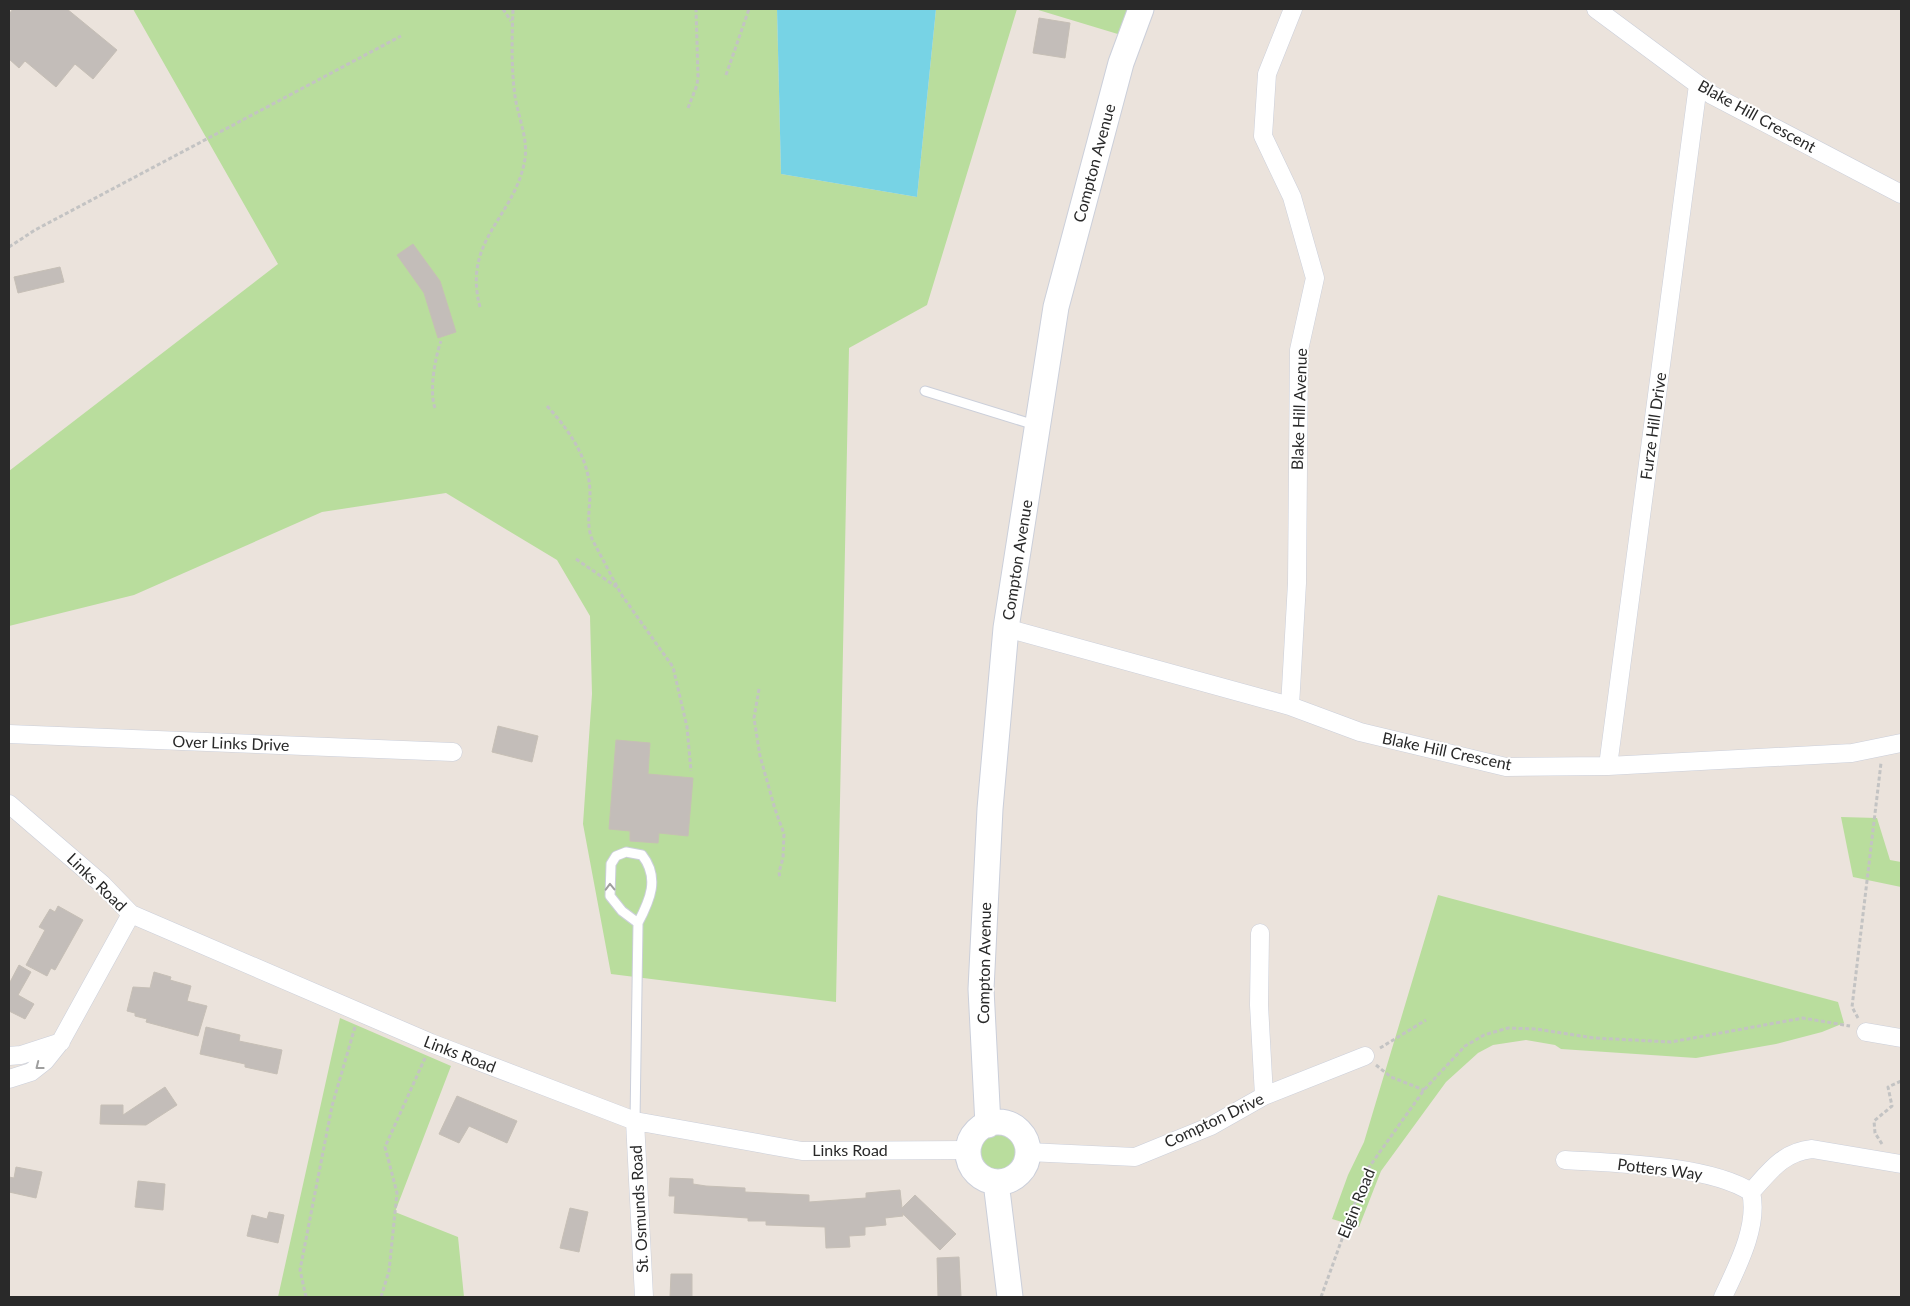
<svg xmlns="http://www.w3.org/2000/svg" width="1910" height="1306" viewBox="0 0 1910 1306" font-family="Lato,sans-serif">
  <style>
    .green { fill: #b9dd9d }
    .water { fill: #77d3e5 }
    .building { fill: #c3bdb9; stroke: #c6bfb6 }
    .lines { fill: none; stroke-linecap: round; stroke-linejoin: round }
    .lane-casing { stroke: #cbcfda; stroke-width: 11 }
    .street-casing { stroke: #cbcfda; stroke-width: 19 }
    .secondary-casing { stroke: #cbcfda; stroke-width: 27 }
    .path { stroke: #c3c3c3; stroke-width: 3; stroke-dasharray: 4 2.5; stroke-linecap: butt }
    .lane { stroke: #fff; stroke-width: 9 }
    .street { stroke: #fff; stroke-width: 18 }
    .secondary { stroke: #fff; stroke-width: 25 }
    .oneway { stroke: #9f9f9f }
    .labels { text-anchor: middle; stroke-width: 4; stroke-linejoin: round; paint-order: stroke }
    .street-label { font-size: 16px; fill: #292929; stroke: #fff }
  </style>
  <rect width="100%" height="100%" fill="#ebe3dc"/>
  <path class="green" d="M133,9h644l4,165 136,23 19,-188h81l-90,296 -78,43 -13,654 -225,-28 -28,-150 9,-130 -2,-78 -33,-56 -111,-67 -124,19 -188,83 -125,31v-155l269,-207z
    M1035,9h106l-10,29z
    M1841,817l36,1 13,42 11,2v25l-48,-10z
    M1438,895l400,107 6,21 -22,9 -46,12 -80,14 -135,-9 -6,-4 -29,-5 -33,5 -15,8 -32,29 -65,89 -22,56 -27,-8 16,-44 16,-33z
    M340,1018l111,48 -56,146 63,25 6,60h-186z
    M968 1152a30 30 0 1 1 60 0a30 30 0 1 1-60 0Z"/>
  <path class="water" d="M777,9h159l-19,188 -136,-23z"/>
  <path class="building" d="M13,9h54l50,41 -24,29 -18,-15 -19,23 -31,-26 -6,7 -10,-9v-45z
    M1039,18l31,5 -5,35 -32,-5z
    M413,244l27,37 16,51 -18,6 -14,-45 -27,-38z
    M60,267l4,15 -46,11 -4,-16z
    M498,726l40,10 -6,26 -40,-10z
    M616,740l34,3 -2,31 45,4 -5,58 -29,-3 -1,10 -28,-2v-10l-21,-2z
    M58,906l25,14 -28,50 -4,-2 -4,8 -21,-11 19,-35 -6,-3 11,-18 5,3z
    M19,965l12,7 -13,23 16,9 -9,15 -16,-8v-27z
    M154,972l17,5 -1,3 21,6 -4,15 20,5 -9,30 -52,-14 1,-3 -12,-3v-3l-8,-2 6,-24 17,1z
    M206,1027l34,8 -1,6 43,9 -5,24 -32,-7v-3l-45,-10z
    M165,1087l12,18 -31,20 -46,-1 1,-19h22v10z
    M457,1096l60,25 -10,22 -38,-17 -10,17 -20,-9z
    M16,1167l26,5 -6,26 -27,-6v-15l5,1z
    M670,1178l23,1v5l13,2 39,2v4l64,3v7l57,-4v-5l34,-3 2,18 13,-13 41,39 -16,16 -38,-37 1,3 -18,2 1,7 -21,2v8l-16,1 1,11 -24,1 -1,-21 -59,-2v-4h-18v-3l-74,-5 1,-17h-6z
    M138,1181l27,3 -2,26 -28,-3z
    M570,1208l18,4 -9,40 -19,-4z
    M269,1212l15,3 -6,28 -31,-7 5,-21 15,4z
    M959,1257l2,40h-23l-1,-39z
    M671,1274h21v23h-22z"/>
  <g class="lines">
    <g class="lane-casing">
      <path id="lane" d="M925,391l110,34
        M635,1121l3,-198c12,-23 22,-45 4,-68l-16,-3 -10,4 -5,8 -1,32 12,15 16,12"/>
    </g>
    <g class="street-casing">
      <path id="street" d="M1596,9l116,86 189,99
        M1006,628l284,78 70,26 146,35 102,-1 244,-13 49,-10
        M1290,706l7,-123 2,-233 16,-72 -23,-81 -29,-61 4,-62 26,-65
        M9,734l444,18
        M1608,766l90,-681
        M9,804l93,80 29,30 300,129 204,78 167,30 166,-1
        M1260,933l-1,72 5,91
        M1866,1032l35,6
        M9,1056l12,-1 40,-13
        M9,1079l22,-7 14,-11 16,-20 70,-127
        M635,1121l9,176
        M1028,1152l107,5 76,-31 53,-30 101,-40
        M1565,1160c51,3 144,5 186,32
        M1723,1297c14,-30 36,-71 28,-105 19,-21 32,-40 61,-43l89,15"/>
    </g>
    <g class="secondary-casing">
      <path id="secondary" d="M968 1152a30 30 0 1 1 60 0a30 30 0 1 1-60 0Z
        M988,1125l-7,-136 9,-180 16,-181 50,-321 65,-244 20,-54
        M996,1182l14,115"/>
    </g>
    <path class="path" d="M503,9l8,12
      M726,75l23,-66
      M688,108l9,-23 1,-9 -2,-67
      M9,247l26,-17 366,-194
      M480,307c-18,-68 35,-89 45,-148 3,-22 -7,-42 -10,-63 -4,-28 -3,-59 -2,-87
      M547,406c22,24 42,52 43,86 0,16 -4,32 2,47l29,55 52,73 14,60 4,44
      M435,408c-6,-16 0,-51 6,-67
      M576,559l42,29
      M759,689l-5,29 6,38 15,53 9,25 -1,24 -4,14 1,7
      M1858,1018l-6,-11 29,-244
      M1380,1048l46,-28
      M1376,1065l15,12 33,13
      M1882,1144l-7,-11 -1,-12 18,-15 -4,-19 13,-6
      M306,1297l-6,-27 7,-36 25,-128 23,-79
      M381,1297l8,-26 8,-78 -12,-46 40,-89
      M1321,1297l46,-127 57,-80 41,-44 19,-11 24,-7 28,1 58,9 77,4 132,-24 47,8"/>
    <use href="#lane" class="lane"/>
    <use href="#street" class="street"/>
    <use href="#secondary" class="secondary"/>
  </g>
  <defs><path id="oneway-chevron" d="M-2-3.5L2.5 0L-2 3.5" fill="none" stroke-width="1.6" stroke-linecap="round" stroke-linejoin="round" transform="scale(1.25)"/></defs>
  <g class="oneway">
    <use href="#oneway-chevron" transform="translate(610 887) rotate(-91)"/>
    <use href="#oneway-chevron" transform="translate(39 1066) rotate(142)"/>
  </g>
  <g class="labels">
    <g class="street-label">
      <text transform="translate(1757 116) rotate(29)" y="6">Blake Hill Crescent</text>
      <text transform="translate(1094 163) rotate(-75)" y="6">Compton Avenue</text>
      <text transform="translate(1299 409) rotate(-88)" y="6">Blake Hill Avenue</text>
      <text transform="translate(1653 426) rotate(-82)" y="6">Furze Hill Drive</text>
      <text transform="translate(1017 560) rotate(-81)" y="6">Compton Avenue</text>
      <text transform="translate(231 743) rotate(2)" y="6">Over Links Drive</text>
      <text transform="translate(1447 751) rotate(12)" y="6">Blake Hill Crescent</text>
      <text transform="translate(97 882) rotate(44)" y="6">Links Road</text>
      <text transform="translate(984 963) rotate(-89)" y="6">Compton Avenue</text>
      <text transform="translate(460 1054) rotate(21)" y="6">Links Road</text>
      <text transform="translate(1214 1120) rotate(-25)" y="6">Compton Drive</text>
      <text x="850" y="1156">Links Road</text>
      <text transform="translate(1660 1169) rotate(7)" y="6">Potters Way</text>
      <text transform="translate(1356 1203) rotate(-68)" y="6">Elgin Road</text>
      <text transform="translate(639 1209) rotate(-93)" y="6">St. Osmunds Road</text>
    </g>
  </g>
  <rect width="1910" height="1306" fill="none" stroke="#292929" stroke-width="20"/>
</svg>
